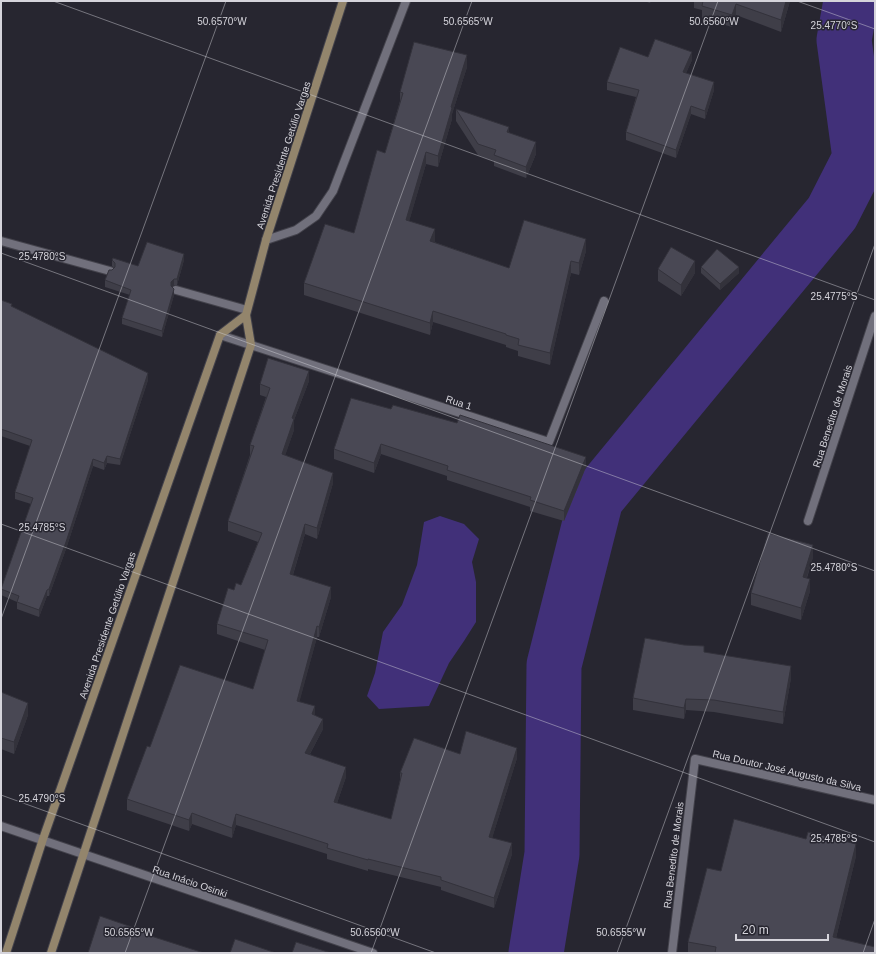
<svg xmlns="http://www.w3.org/2000/svg" width="876" height="954" viewBox="0 0 876 954" font-family="Helvetica,sans-serif">
  <style>
    .water { fill: #413079 }
    .lines { fill: none; stroke-linecap: round; stroke-linejoin: round }
    .river { stroke: #413079; stroke-width: 55 }
    .lane-casing { stroke: #43424b; stroke-width: 10 }
    .street-casing { stroke: #43424b; stroke-width: 10 }
    .secondary-casing { stroke: #43424b; stroke-width: 10 }
    .lane { stroke: #71707c; stroke-width: 8 }
    .street { stroke: #71707c; stroke-width: 8 }
    .secondary { stroke: #93856c; stroke-width: 8 }
    .wall { fill: #3f3e48 }
    .shaded-wall { fill: #33323b }
    .building { fill: #494854; stroke: #33323b }
    .ticks { fill: none; stroke: #d5d4db; stroke-width: 1; stroke-opacity: 0.45 }
    .labels { text-anchor: middle; stroke-width: 3; stroke-linejoin: round; paint-order: stroke }
    .street-label { font-size: 10px; fill: #d5d4db; stroke: #272630 }
    .ticks-label { font-size: 10px; text-anchor: middle; fill: #d5d4db; stroke: #272630; stroke-width: 3; stroke-linejoin: round; paint-order: stroke }
  </style>
  <rect width="100%" height="100%" fill="#272630"/>
  <path class="water" d="M440,516l24,8 15,15 -7,23 4,20v40l-12,19 -15,22 -20,43 -50,3 -12,-13 8,-23 8,-41 19,-27 15,-40 7,-43z"/>
  <g class="lines">
    <path class="river" d="M536,953l16,-99 2,-189 42,-166 236,-286 28,-55 -16,-118 7,-39"/>
    <g class="lane-casing">
      <path id="lane" d="M1,241l109,30
        M176,290l71,20"/>
    </g>
    <g class="street-casing">
      <path id="street" d="M266,240l30,-10 20,-14 17,-25 73,-190
        M220,335l329,107 55,-141
        M808,521l67,-205
        M1,826l372,127
        M672,953l23,-194 180,41"/>
    </g>
    <g class="secondary-casing">
      <path id="secondary" d="M6,953l37,-114 177,-504 26,-20
        M51,953l200,-608 -5,-30 20,-75 77,-239"/>
    </g>
    <use href="#lane" class="lane"/>
    <use href="#street" class="street"/>
    <use href="#secondary" class="secondary"/>
  </g>
  <path class="wall" d="M644,1h7l-1,2z
    M694,1h96l-9,31 -45,-17 -4,12 -30,-9v-8l-8,-2z
    M648,57l44,3 -6,13 28,17 -9,29 -14,-5 -15,44 -50,-18v-8l10,-35 -29,-7v-8z
    M467,67l-15,47v5l-14,48 -12,-3 -17,57 26,20 -1,1 75,26 77,-17 -7,24 -8,-2 -21,92 -32,-9v-5l-12,-4v-2l-73,-23 -3,13 -126,-40v-12l50,-50 31,-80 15,-52v-9z
    M456,109l53,24 27,21 -10,24 -32,-12v-5l-16,-6 -22,-34z
    M112,260l26,6 46,-6 -7,25h-3l-2,2 2,8 -12,42 -40,-13v-6l8,-23 -25,-8v-7l9,-12 -2,-2z
    M701,267l38,6 -19,17 -19,-17z
    M658,269l37,4 -14,23 -23,-15z
    M1,300l11,7 136,73 -28,85 -13,-2 -3,7 -11,-4 -27,83 -17,47h-2l-8,21 -22,-8v-7l-16,-7v-6l30,-85 -16,-5v-7l15,-46 -29,-10z
    M309,381l-15,39v10l-9,25 48,28 -16,56 -12,-5 -12,41 38,22 -12,40h-2l-18,65 16,14 8,13 -13,25 36,23 -9,26 54,16 9,-39v-7l60,-19 57,4 -25,80 20,16 -18,54 -53,-18v-3l-73,-18v2l-41,-12v-5l-91,-29 -4,13 -40,-14 -3,7 -62,-21v-11l23,-52 103,-58 12,-39 -48,-16v-10l17,-34 7,-5 17,-43 -30,-11v-10l22,-66v-10l16,-48 -6,-2v-11z
    M391,409l195,58 -22,54 -34,-10v-4l-83,-27v-4l-66,-22 -7,19 -40,-14v-10z
    M813,557l-6,21 3,13 -9,29 -50,-15v-12z
    M704,652l87,26 -8,46 -69,-12 -28,-2 -2,9 -51,-9v-12z
    M1,692l27,23 -14,39 -13,-5z
    M856,856l-20,82 39,15h-187v-11l33,-71z"/>
  <path class="shaded-wall" d="M786,1h4l-9,31v-12z
    M736,4v11l-4,12v-12z
    M692,52v8l-9,20v-8z
    M467,55v12l-15,47v5l-14,48v-11l13,-49z
    M714,82v8l-9,29v-8z
    M691,106v8l-15,44v-8z
    M509,127v11l-2,-6z
    M536,142v12l-10,24v-11z
    M426,152v12l-20,68v-12z
    M435,229v12l-5,12v-12z
    M586,239v12l-7,24v-12z
    M184,254v6l-7,25v-6z
    M571,261v12l-21,92v-12z
    M695,261v12l-14,23v-11z
    M739,267v6l-19,17v-6z
    M174,279v6l-3,3v-6z
    M174,289v6l-12,42v-6z
    M433,311v11l-3,13v-12z
    M309,371v10l-15,39v10l-12,35v-11l10,-36z
    M148,373v7l-28,85v-6z
    M381,444v10l-7,19v-10z
    M107,456v7l-3,7v-7z
    M586,457v10l-22,54v-10z
    M93,459v7l-27,83 -17,47v-7z
    M333,473v10l-16,56v-11z
    M305,524v10l-15,50v-10z
    M813,545v12l-10,32v-12z
    M810,579v12l-9,29v-12z
    M331,587v10l-12,40v-10z
    M47,590v6l-8,21v-7z
    M317,626v11l-20,74v-10z
    M791,666v12l-8,46v-12z
    M686,699v11l-2,9v-11z
    M28,703v12l-14,39v-12z
    M315,706v11l-3,-3z
    M323,719v10l-18,34v-10z
    M517,748v10l-28,90v-11z
    M346,767v10l-12,35v-10z
    M192,813v11l-3,7v-11z
    M236,814v11l-4,13v-10z
    M512,843v11l-18,54v-10z
    M856,844v12l-23,94v-13z"/>
  <path class="building" d="M703,1h83l-5,19 -45,-16 -4,11 -30,-9z
    M655,39l37,13 -9,20 31,10 -9,29 -14,-5 -15,44 -50,-18 13,-42 -32,-8 13,-35 28,10z
    M414,42l53,13 -16,52 1,1 -14,48 -12,-4 -20,68 29,9 -5,12 79,27 15,-48 62,19 -7,24 -8,-2 -21,92 -32,-8 1,-6 -13,-4v-1l-73,-23 -3,12 -126,-40 21,-59 29,9 23,-83 8,3 18,-60 -3,-1z
    M456,109l53,18 -2,5 29,10 -10,25 -32,-12 2,-5 -18,-6z
    M147,242l37,12 -7,25h-3l-3,3v4l3,3 -12,42 -40,-13 9,-28 -26,-10 4,-10h3l3,-3v-4l-3,-3 1,-2 25,8z
    M671,247l24,14 -14,24 -23,-16z
    M717,249l22,18 -19,17 -19,-17z
    M1,300l11,4 -1,2 137,67 -28,86 -13,-3 -3,7 -11,-4 -27,83 -17,47 -2,1 -8,20 -22,-8 2,-6 -18,-7 32,-91 -18,-6 17,-52 -31,-11z
    M268,358l41,13 -17,47 2,1 -12,35 51,19 -16,55 -12,-4 -15,50 41,13 -12,40 -2,-1 -20,75 18,5 -3,8 11,5 -18,34 41,14 -12,35 57,17 11,-46h-2l14,-35 46,16 6,-23 51,17 -28,89 23,6 -18,55 -53,-18v-3l-73,-18v1l-41,-12 1,-4 -92,-30 -4,14 -40,-15 -3,7 -62,-21 20,-53 3,1 30,-82 73,24 15,-49 -51,-16 11,-36 6,2 2,-7 5,2 21,-52 -34,-12 26,-75 -4,-1 20,-57 -10,-4z
    M351,398l40,11 2,-4 64,18 3,-8 126,42 -22,54 -34,-11 1,-3 -84,-27 1,-4 -67,-22 -7,19 -40,-14z
    M768,533l45,12 -10,32 7,2 -9,29 -50,-15z
    M645,638l39,7 20,1v6l87,14 -8,46 -69,-12 -28,-1 -2,9 -51,-10z
    M1,692l27,11 -14,39 -13,-4z
    M734,819l72,20 2,-7 48,12 -23,93 42,10v6h-160l1,-6 -28,-5 19,-74 14,3z
    M100,916l52,18 -1,2 53,17h-116z
    M235,939l41,14h-46z
    M296,942l35,11h-39z"/>
  <path class="ticks" d="M53,1l822,299M797,1l78,28M1,253l874,318M1,524l874,318M1,619l225,-618M1,795l435,158M125,953l347,-952M371,953l347,-952M617,953l258,-709M863,953l12,-34"/>
  <g class="labels">
    <g class="street-label">
      <text transform="translate(283 155) rotate(-72)" y="4">Avenida Presidente Getúlio Vargas</text>
      <text transform="translate(459 402) rotate(18)" y="4">Rua 1</text>
      <text transform="translate(832 416) rotate(-72)" y="4">Rua Benedito de Morais</text>
      <text transform="translate(107 625) rotate(-71)" y="4">Avenida Presidente Getúlio Vargas</text>
      <text transform="translate(787 770) rotate(13)" y="4">Rua Doutor José Augusto da Silva</text>
      <text transform="translate(673 855) rotate(-83)" y="4">Rua Benedito de Morais</text>
      <text transform="translate(190 881) rotate(19)" y="4">Rua Inácio Osinki</text>
    </g>
  </g>
  <g class="ticks-label">
    <text x="222" y="25">50.6570°W</text>
    <text x="468" y="25">50.6565°W</text>
    <text x="714" y="25">50.6560°W</text>
    <text x="834" y="29">25.4770°S</text>
    <text x="42" y="260">25.4780°S</text>
    <text x="834" y="300">25.4775°S</text>
    <text x="42" y="531">25.4785°S</text>
    <text x="834" y="571">25.4780°S</text>
    <text x="42" y="802">25.4790°S</text>
    <text x="834" y="842">25.4785°S</text>
    <text x="129" y="936">50.6565°W</text>
    <text x="375" y="936">50.6560°W</text>
    <text x="621" y="936">50.6555°W</text>
  </g>
  <rect width="876" height="954" fill="none" stroke="#d5d4db" stroke-width="4"/>
  <path d="M736 934v6h92v-6" fill="none" stroke="#d5d4db" stroke-width="2"/>
  <text x="742" y="934" font-size="12" fill="#d5d4db" stroke="#272630" stroke-width="3" paint-order="stroke">20 m</text>
</svg>
